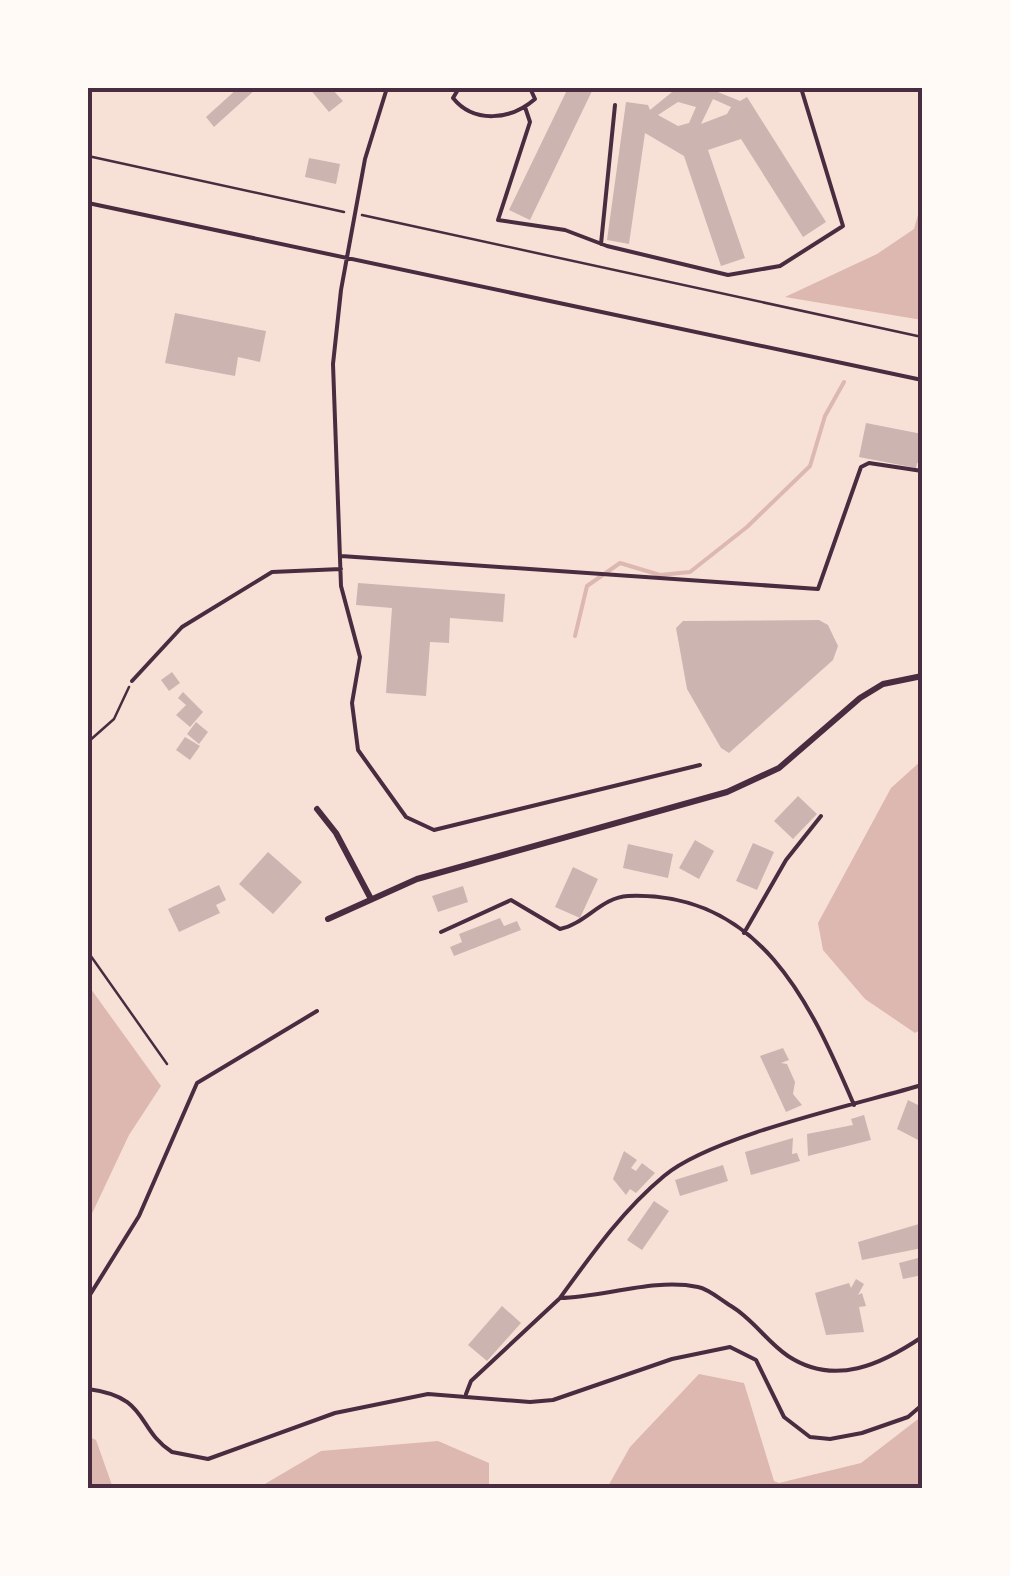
<svg xmlns="http://www.w3.org/2000/svg" width="1010" height="1576" viewBox="0 0 1010 1576" font-family="Jost,sans-serif">
  <style>
    .water { fill: #dcb8b0 }
    .lines { fill: none; stroke-linecap: round; stroke-linejoin: round }
    .stream { stroke: #dcb8b0; stroke-width: 4 }
    .building { fill: #ccb4b1; fill-rule: evenodd }
    .path { stroke: #4a2c40; stroke-width: 2.5 }
    .service { stroke: #4a2c40; stroke-width: 4 }
    .minor { stroke: #4a2c40; stroke-width: 6 }
    .neatline { fill: none; stroke: #4a2c40; stroke-width: 4 }
  </style>
  <rect width="100%" height="100%" fill="#f7e1d7"/>
  <path class="water" d="M922,200v120l-137,-23 92,-43 37,-25z
    M922,760v269l-7,4 -50,-34 -42,-49 -5,-27 73,-135z
    M88,985l73,101 -32,49 -41,87z
    M699,1374l45,9 30,98 5,2 82,-20 61,-47v72h-315l23,-41z
    M88,1436l8,4 17,48h-25z
    M438,1441l51,22v25h-231l63,-37z"/>
  <g class="lines">
    <path class="stream" d="M575,636l12,-50 33,-23 40,12 30,-3 57,-45 63,-61 15,-50 19,-34"/>
  </g>
  <path class="building" d="M238,88h19l-43,39 -8,-10z
    M309,88h22l12,13 -14,11z
    M568,88l24,3 -62,129 -21,-10z
    M677,88h31l32,13 7,-4 79,125 -23,15 -62,-98 -33,11 37,108 -24,8 -37,-110 -39,-23 -16,111 -22,-4 19,-138 22,3 2,5zM713,99l18,8 -4,7 -26,10zM678,102l18,5 -7,16 -11,3 -20,-11z
    M309,158l31,6 -4,20 -31,-7z
    M175,313l91,18 -6,31 -22,-5 -3,19 -70,-13z
    M866,423l56,11v30l-5,-1 -1,5 -57,-11z
    M358,583l147,11 -2,28 -53,-4 -1,25 -19,-1 -4,54 -40,-3 6,-85 -36,-3z
    M819,620l9,5 10,21 -5,14 -104,93 -8,-5 -34,-59 -11,-61 7,-7z
    M172,672l8,11 -11,8 -8,-11z
    M183,692l20,20 -13,15 -14,-12 10,-10 -8,-7z
    M196,722l12,10 -9,12 -12,-10z
    M185,737l15,9 -10,14 -14,-10z
    M798,796l19,18 -24,25 -19,-18z
    M695,840l19,11 -15,28 -20,-11z
    M753,843l21,9 -17,38 -21,-9z
    M628,844l45,10 -5,24 -45,-10z
    M268,852l34,30 -29,32 -34,-30z
    M573,867l25,12 -18,39 -25,-11z
    M219,885l7,15 -10,5 4,8 -41,19 -11,-23z
    M463,886l5,16 -30,10 -6,-16z
    M500,918l4,8 13,-5 4,9 -67,26 -4,-9 12,-5 -3,-8z
    M783,1048l6,12 -8,3 6,1 8,18 -2,12 9,11 -16,7 -26,-56z
    M908,1100l14,7v35l-25,-13z
    M864,1115l7,25 -63,16 -1,-22 46,-9 -2,-6z
    M793,1138l-1,16 5,-1 3,8 -49,14 -6,-23z
    M624,1151l13,9 -6,8 5,3 6,-8 13,10 -19,20 -6,-4 -4,6 -13,-16z
    M723,1165l5,16 -48,15 -5,-16z
    M654,1201l15,10 -27,39 -15,-10z
    M919,1224l3,24 -60,12 -4,-18z
    M922,1257v18l-19,4 -4,-16z
    M856,1279l8,5 -6,11 4,-2 4,13 -7,1 5,25 -38,3 -11,-42 34,-10 2,5z
    M502,1306l19,17 -34,38 -19,-16z"/>
  <g class="lines">
    <path class="path" d="M88,156l256,56
      M362,215l560,122
      M88,742l26,-23 15,-32
      M88,952l79,112"/>
    <path class="service" d="M387,88l-22,71 -24,131 -8,74 8,222 19,71 -8,46 6,47 48,67 28,13 266,-65
      M459,88l-6,10c21,26 58,22 82,1l-5,-11
      M525,107l5,15 -32,98 67,10 42,16 121,29 52,-9 63,-40 -42,-138
      M88,203l834,177
      M601,244l14,-139
      M341,556l477,33 43,-122 8,-4 53,8
      M132,681l50,-54 90,-55 69,-3
      M441,932l70,-32 49,29c25,-5 42,-32 68,-33 132,-5 182,106 226,209
      M744,933l42,-73 35,-44
      M922,1085c-64,19 -211,51 -258,91 -42,35 -72,78 -104,122 44,-1 94,-20 138,-11 11,2 23,13 33,19 22,13 36,36 57,50 47,31 94,8 134,-19
      M88,1298l51,-82 58,-133 120,-72
      M88,1389c62,8 47,39 84,63l36,7 127,-46 93,-19 102,8 23,-2 119,-41 58,-12 26,13 28,57 26,20 20,2 32,-6 46,-16 14,-12
      M466,1394l5,-13 88,-82"/>
    <path class="minor" d="M317,809l19,24 35,66
      M328,919l89,-40 310,-87 52,-24 81,-70 23,-14 39,-8"/>
  </g>
  <rect width="1010" height="1576" fill="none" stroke="#fffaf5" stroke-width="180"/>
  <rect x="90" y="90" width="830" height="1396" class="neatline"/>
</svg>
